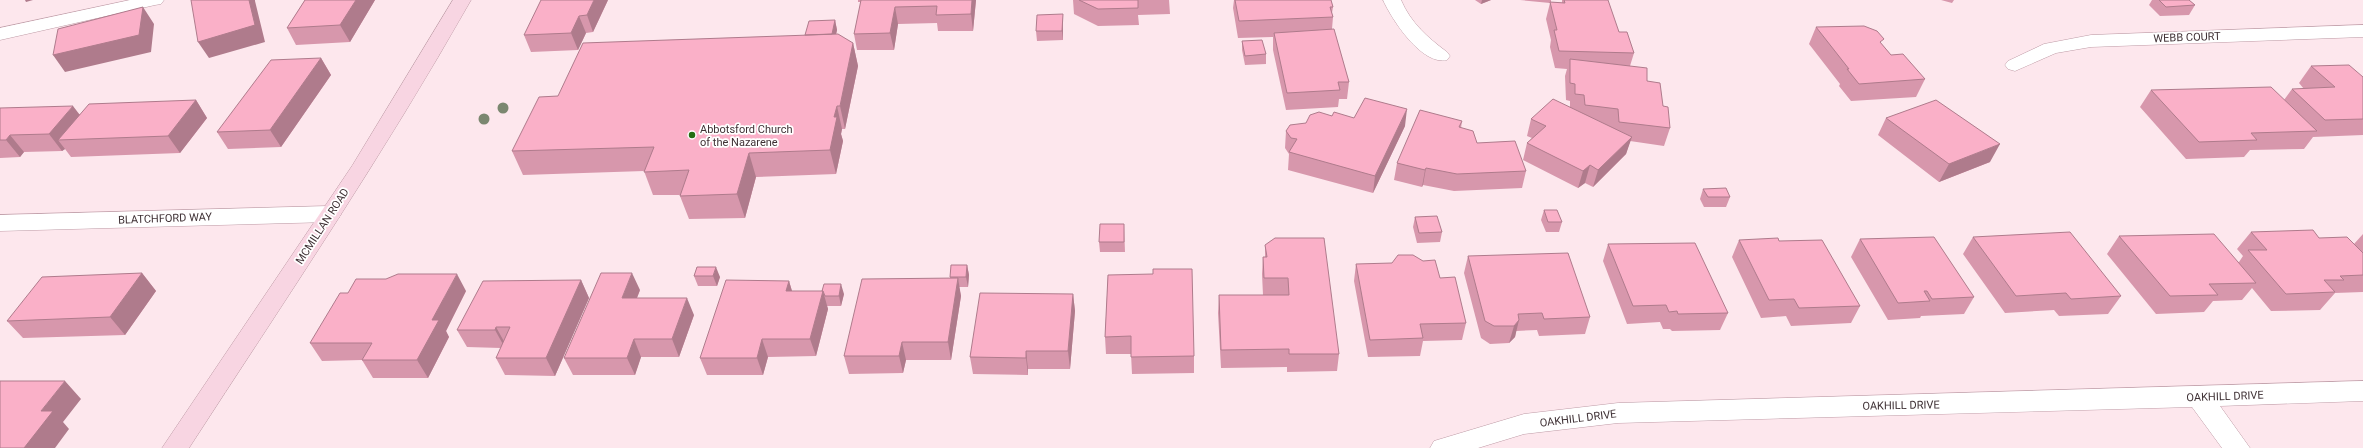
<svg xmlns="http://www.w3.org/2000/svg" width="2363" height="448" viewBox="0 0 2363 448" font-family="Roboto,sans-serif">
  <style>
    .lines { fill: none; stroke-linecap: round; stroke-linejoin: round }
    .street-casing { stroke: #be9ba6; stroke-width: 1 }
    .secondary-casing { stroke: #be9ba6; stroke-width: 1 }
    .street { fill: #fff; fill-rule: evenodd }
    .secondary { fill: #f8d5e2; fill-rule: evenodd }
    .tree { fill: #7b8770 }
    .wall { fill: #d797ac }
    .shaded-wall { fill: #af7b8c }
    .building { fill: #fab0c8; stroke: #af7b8c }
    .poi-dot { fill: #236f13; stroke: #fff; stroke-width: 1.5 }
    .labels { text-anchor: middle; stroke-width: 3.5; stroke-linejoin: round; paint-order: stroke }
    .street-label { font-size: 11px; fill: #3f3135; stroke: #fff }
    .poi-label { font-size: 11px; fill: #3f3135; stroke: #fff; text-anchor: start }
  </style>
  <rect width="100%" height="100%" fill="#fde7ed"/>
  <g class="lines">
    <g class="street-casing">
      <path id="street" d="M130,0h34l-3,4 -6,1 -155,35v-12z
        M1383,0h18c10,23 26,37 46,52l3,4 -3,4c-25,6 -55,-40 -64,-60z
        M2363,25v12l-272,10 -35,6 -41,18 -7,-2 -3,-4 3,-4 36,-17 47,-9z
        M330,206l8,3 3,5 -3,5 -8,3 -330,9v-16z
        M2363,381v20l-143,5 30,42h-28l-30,-41 -574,16 -94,11 -46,14h-48l4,-7 90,-27 94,-11z"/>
    </g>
    <g class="secondary-casing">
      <path id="secondary" d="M453,0h18c-87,154 -186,300 -282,448h-27l190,-282z"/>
    </g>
    <use href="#street" class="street"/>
    <use href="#secondary" class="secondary"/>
  </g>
  <g class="tree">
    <circle cx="503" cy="108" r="5.5"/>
    <circle cx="484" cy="119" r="5.5"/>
  </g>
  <path class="wall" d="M305,0h70l-25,42 -54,3 -9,-17z
    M608,0l-15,32 -7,1 -8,17 -47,2 -7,-17z
    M858,0h118l-3,31h-35l-1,-8 -39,1 -4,26h-37l-3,-16 7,-32h-3z
    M1073,0h96l1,14 -32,1 1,10 -41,1 -24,-12z
    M1234,0h97l2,7 -1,6 1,4 -1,12 17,53 -2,17h-8l-1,8 -52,3 -13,-60v-13l-35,1 -5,-30z
    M1475,0h16l-10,4z
    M1520,0h31v2l11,1v-3h41l16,32 15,21 -4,13 17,15 16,25 7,22 -6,18 -34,-5 -4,13 -33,33 -8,-4 -7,5 -55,-28 4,-17 5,-5 -5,-2 4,-17 39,-12v-6l-4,-1 -1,-24 2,-7 -12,-1 -5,-21 1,-7 -5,-21 4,-16z
    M1941,0h13l-2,3z
    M2152,0h37l6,5 -6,10 -29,1 -11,-11z
    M835,20l2,10 -1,4 17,9 5,23 -13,63h-3l-1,5 2,7 -7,33 -80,3 -11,41 -56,1 -9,-23v-1h-27l-9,-24 -121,4 -11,-24 293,-116z
    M1063,24v16l-26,1 -1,-10z
    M1816,27l65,17 10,11 34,24 -9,18 -65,4 -12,-15 1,-2 -31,-40z
    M1242,41l24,13v10l-21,1 -3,-15z
    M321,58l10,17 -50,72 -53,2 -11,-17z
    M2311,66l52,11v58l-50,2 -9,12 -54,1 -6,7 -58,2 -46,-52 11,-17 133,10 8,-11h12l-5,-6z
    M196,100l11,18 -27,35 -109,4 -6,-8 -3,2 -38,1 -4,5 -20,1v-50l80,6z
    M1332,116l22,2 51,8 -32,67 -85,-23 1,-16 -4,-6 1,-17 20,-8z
    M1886,118l104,44 -51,20 -61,-47z
    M1462,121l-1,7 16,15 49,28 -4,17 -68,3 -31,-6 -1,2 -28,-7 3,-17z
    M1703,189l27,8 -4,10h-22l-4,-8z
    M1544,210l18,12 -3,10h-13l-5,-12z
    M1415,217l27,15 -2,10 -23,1 -4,-16z
    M1124,224l1,28h-25l-1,-10z
    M2251,232l68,6 35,6 9,-10v58l-28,1 -15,17 -49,1 -19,-23 -10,12 -29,1 -9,11 -48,2 -49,-60 12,-18 120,26 4,-6 -6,-7z
    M1973,237l148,59 -13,18 -49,2 -5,-6 -49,3 -42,-59z
    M1860,239l114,58 -10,17 -43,2 -1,2 -32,2 -37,-63z
    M1739,240l40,1 81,65 -9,17 -60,3 -5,-10 -25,2 -29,-61z
    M1608,244l120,69 -8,17 -48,1 -2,-2h-7l-3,-7 -33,2 -24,-63z
    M1265,245l74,109 -2,17 -50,1v-5l-66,1 -3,-55 1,-18h44l-1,-21 1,-17h2z
    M1468,256l122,61 -5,17 -46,2 -2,-6 -21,1 -1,6 -6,6 -19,1 -9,-6 -17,-65z
    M1356,264l84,14 26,45 -4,17 -39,1 -3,15 -52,1 -14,-76z
    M967,265l2,10 -1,12h-9l2,9 -10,64h-45l-3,13 -54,1 -5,-18 106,-78v-1z
    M697,267l23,10 -3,9h-19l-4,-10z
    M142,273l14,18 -31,44 -102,3 -16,-17z
    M1108,275l86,81v17l-62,1 -1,-20h-25l-1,-17z
    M581,280l8,18 -34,78 -50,-1 -9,-17 5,-10 -34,-1 -10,-17z
    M789,281l3,10 52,3 -3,12h-14l1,3 -12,47 -48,1 -5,18h-56l-7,-17z
    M640,290l-3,8 57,17 -15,42h-38l-6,18h-62l-9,-17z
    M466,291l-20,40 3,6 -21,41h-55l-11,-18 -40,1 -12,-18z
    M1073,294l2,17 -5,58h-42v6l-55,-1 -3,-17z"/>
  <path class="shaded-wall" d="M25,0h8l-7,2z
    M249,0h6v1l10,41 -56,16 -11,-16z
    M356,0h19l-25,42 -10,-17z
    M594,0h14l-15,32 -6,-17z
    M972,0h4l-3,31 -2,-17z
    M1482,0h9l-10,4z
    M143,7l11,17 -3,28 -86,20 -12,-17z
    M895,7l3,17 -4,26 -4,-17z
    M1063,14v26l-1,-9z
    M579,16l7,17 -8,17 -7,-17z
    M835,20l2,10 -3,14 -2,-10z
    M853,43l5,23 -13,63 -5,-23z
    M321,58l10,17 -50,72 -11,-17z
    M196,100l11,18 -27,35 -12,-17z
    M73,106l13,17 -28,17 7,9 -3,2 -13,-17z
    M837,106l5,23 -1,5 2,7 -7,33 -6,-24 4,-33z
    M1407,109l-2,17 -32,67 2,-17z
    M10,135l14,17 -4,5 -14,-17z
    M1632,137l-6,17 -33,33 5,-17z
    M2000,144l-10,18 -51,20 10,-18z
    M749,153l7,24 -11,41 -8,-24z
    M1590,165l-5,18 -7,5 5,-17z
    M1426,168l-3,17 -1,2 3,-17z
    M967,265l2,10 -1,12 -2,-10z
    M716,267l4,10 -3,9 -4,-10z
    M142,273l14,18 -31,44 -15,-18z
    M632,273l8,17 -10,25 -8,-17z
    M457,274l9,17 -20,40 3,6 -21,41 -11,-18 15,-40z
    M958,278l3,18 -10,64 -3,-18z
    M581,280l8,18 -34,78 -9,-18z
    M789,281l5,17 -8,-7z
    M841,284l3,10 -3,12 -2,-10z
    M823,291l5,18 -12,47 -6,-17z
    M1073,294l2,17 -5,58 -2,-18z
    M687,298l7,17 -15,42 -7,-18z
    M1519,320l-4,17 -6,6 5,-17z
    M496,327l10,18 -1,3 -10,-18z
    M634,339l7,18 -6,18 -8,-17z
    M762,339l6,18 -5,18 -6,-17z
    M902,342l4,18 -3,13 -4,-17z
    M1026,351l2,18v6l-2,-17z
    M65,381l16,18 -18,23 6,7 -14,19h-31l17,-37z"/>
  <path class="building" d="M191,0h58l6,25 -57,17z
    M305,0h51l-16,25 -53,3z
    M541,0h53l-7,15 -8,1 -8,17 -47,2z
    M861,0h111l-1,14 -35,1 1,-9 -42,1 -5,26 -36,1z
    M1079,0h59v8l-40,1z
    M1235,0h96l2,7h-3l3,10 -94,4z
    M1564,0h44l11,32h8l7,21 -75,-2 -5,-21h3l-7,-28 15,1z
    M2159,0h30l6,5 -29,2z
    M143,7l-4,28 -86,20 5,-26z
    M1063,14l-1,17h-26l1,-16z
    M835,20l-3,14 -27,1 4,-14z
    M1864,26l13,5 7,8 -4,3 11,13 12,-1 22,25 -66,5 -12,-15h2l-33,-42z
    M1334,29l15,53h-11l2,8 -53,3 -13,-60z
    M838,34l15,9 -13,63h-3l-3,11h3l-7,33 -81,3 -12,41 -57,2 9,-26 -45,2 10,-25 -142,4 27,-54 19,-1 25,-53z
    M1262,40l4,14 -21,2 -3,-15z
    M321,58l-51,72 -53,2 54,-72z
    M1570,59l77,9v13l13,2 3,23 5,1 2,21 -51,-6 -1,-13 -33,-4 -1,-10 -9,-1v-10l-5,-1z
    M2349,65l14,12v42l-38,1 -33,-31 43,-2 -24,-21z
    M2271,87l46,44 -66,2 6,7 -58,2 -48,-52z
    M1365,98l42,11 -32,67 -86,-24 8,-13 -6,-1 -5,-7 4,-6 16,-2 4,-8 9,-3 13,4 2,-4 20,6z
    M1553,99l79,38 -34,33 -8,-5 -7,6 -56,-28 19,-17 -15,-7z
    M196,100l-28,36 -110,4 31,-36z
    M1936,100l64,44 -51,20 -63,-46z
    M73,106l-24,28 -39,1 -4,5h-6v-32z
    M1420,110l42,11 -3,6 14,4 4,12 38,-2 11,30 -69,3 -31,-6 -1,2 -28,-7z
    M1726,188l4,9h-22l-5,-8z
    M1544,210h13l5,12h-14z
    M1437,216l5,16 -23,1 -4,-16z
    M1100,224h24v18h-25z
    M2313,230l6,8 28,-1 16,16v22l-23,1 4,4h-20l11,12 -49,2 -38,-44h19l-16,-18z
    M2070,232l51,64 -50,3 -5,-6 -50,3 -43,-59z
    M2214,234l42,49 -47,1 9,11 -48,1 -51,-60z
    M1934,237l40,60 -42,2 -5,-8h-3l6,10 -32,2 -38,-64z
    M1275,238h49l15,116h-50v-5l-68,1 -2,-55h70l-1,-17h-24l-1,-21h4l-2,-12z
    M1778,238l1,3 43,-1 38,66 -61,2 -5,-9 -25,1 -30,-60z
    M1695,243l33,70 -50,1 -1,-3 -8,1 -3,-7 -33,1 -25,-62z
    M1568,253l22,64 -46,2 -2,-6 -24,1 1,6 -5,6h-20l-9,-5 -17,-65z
    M1398,255h15l10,6 12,-1 5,18 15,-1 11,46 -46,1 3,14 -53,2 -14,-76 36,-1z
    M951,265h16l-1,12h-16z
    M697,267h19l-3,9h-19z
    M1153,269h39l2,87 -63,1v-21l-26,1 3,-62 45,-1z
    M142,273l-32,44 -103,4 35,-44z
    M601,273h31l-10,25h65l-15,41h-38l-7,19h-63z
    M398,274h59l-25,46h7l-22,40h-55l10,-17h-62l30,-50h8l8,-14h30z
    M958,278l-10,64h-46l-3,14h-55l18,-77z
    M581,280l-35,78h-50l14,-31h-14l-1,3h-38l26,-49z
    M726,280l63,1 -3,10h37l-13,48h-48l-5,19h-57z
    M824,284h17l-2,12h-14l-2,-5h-1z
    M980,293l93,1 -5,57h-42v7l-56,-1z
    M0,381h65l-24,30h12l-29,37h-24z"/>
  <circle class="poi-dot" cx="692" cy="135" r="4"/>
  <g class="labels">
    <g class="street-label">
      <text transform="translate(2187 37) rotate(-2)" y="4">WEBB COURT</text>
      <text transform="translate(165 218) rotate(-2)" y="4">BLATCHFORD WAY</text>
      <text transform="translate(322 226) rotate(-57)" y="4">MCMILLAN ROAD</text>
      <text transform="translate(2225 396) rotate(-2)" y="4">OAKHILL DRIVE</text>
      <text transform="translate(1901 405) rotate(-1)" y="4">OAKHILL DRIVE</text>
      <text transform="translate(1578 418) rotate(-7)" y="4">OAKHILL DRIVE</text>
    </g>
    <g class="poi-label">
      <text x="700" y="133">Abbotsford Church<tspan x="700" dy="13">of the Nazarene</tspan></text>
    </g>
  </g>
</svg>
